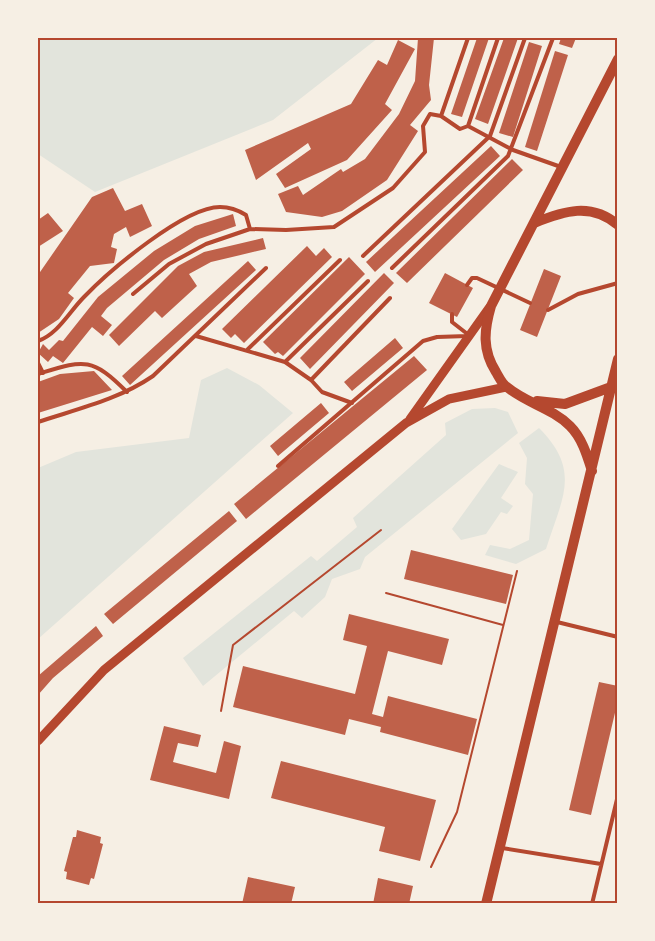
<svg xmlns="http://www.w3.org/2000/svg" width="655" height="941" viewBox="0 0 655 941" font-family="Rubik,sans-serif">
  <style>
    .green { fill: #e2e4dc }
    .building { fill: #bf614a }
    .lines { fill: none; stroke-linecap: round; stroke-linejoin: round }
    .path { stroke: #b5482f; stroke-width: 2 }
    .service { stroke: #b5482f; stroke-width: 4 }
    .secondary { stroke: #b5482f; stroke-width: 9 }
    .primary { stroke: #b5482f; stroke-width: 10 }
    .neatline { fill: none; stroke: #b5482f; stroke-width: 2 }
  </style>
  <rect width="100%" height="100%" fill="#f6efe4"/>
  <path class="green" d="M38,38h340l-105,82 -178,72 -57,-38z
    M227,368l32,17 34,28 -255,226v-171l38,-16 113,-14 12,-58z
    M495,408l13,4 10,21 -153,124 -5,12 -28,10 -7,18 -23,21 -8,-7 -91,75 -20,-28 128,-102 6,5 40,-34 -4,-9 93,-83 -1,-12 27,-14z
    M539,428c43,43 23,70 7,121l-30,15 -31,-9 5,-10 20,4 19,-9 4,-46 -8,-10 2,-26 -8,-15z
    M499,464l19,8 -17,26 12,8 -6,8 -6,-2 -15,22 -25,6 -9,-11z"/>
  <path class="building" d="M418,38h16l-5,47 2,15 -21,25 8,6 -31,49 -45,31 -20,6 -36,-5 -8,-18 20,-8 5,9 38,-26 2,3 22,-13 34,-45 16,-33z
    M477,38h12l-27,79 -11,-3z
    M504,38h14l-30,86 -13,-5z
    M561,38h15l-4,10 -13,-4z
    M398,40l17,9 -30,55 7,6 -45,50 -62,28 -9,-14 35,-25 -3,-6 -52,37 -11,-30 106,-46 27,-44 9,5z
    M529,42l13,4 -29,91 -14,-4z
    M555,51l13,4 -31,96 -12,-4z
    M491,146l9,10 -125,116 -9,-10z
    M512,159l11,11 -116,113 -11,-10z
    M113,188l12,23 17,-7 10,22 -22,11 -4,-10 -12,7 -3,13 6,2 -3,14 -24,3 -22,27 6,5 -15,21 -21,14v-58l54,-78z
    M48,213l15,18 -25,16v-27z
    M233,214l3,12 -37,13 -35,21 -57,48 -6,8 11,9 -9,11 -11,-9 -29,36 -10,-7 -5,6 -10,-9 5,-9 6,6 10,-10 4,1 35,-44 56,-46 41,-25z
    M263,238l3,11 -55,13 -22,12 8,12 -35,32 -7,-7 -36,35 -10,-11 69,-69 26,-14z
    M307,246l9,10 8,-8 8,9 -88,86 -9,-9 -4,4 -9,-9z
    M349,257l16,17 -82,82 -5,-4 -3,2 -12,-12z
    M248,261l8,9 -126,115 -8,-9z
    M544,269l17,7 -24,61 -17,-7z
    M384,273l10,10 -84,86 -10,-11z
    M445,273l28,15 -16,29 -28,-14z
    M395,338l8,10 -51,43 -8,-9z
    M414,356l13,14 -181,149 -12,-15z
    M94,371l18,19 -74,23v-31l22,-8z
    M321,403l8,10 -51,43 -8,-10z
    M229,511l8,10 -124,103 -9,-10z
    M411,550l102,25 -7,29 -102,-25z
    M349,614l100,25 -7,26 -54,-14 -16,63 11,3 5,-21 89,23 -9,36 -88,-23 1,-5 -32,-8 -4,16 -112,-28 10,-41 112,28 12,-48 -24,-6z
    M96,626l7,10 -50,42 -15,17v-19z
    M599,682l19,4v14l-27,115 -22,-5z
    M164,726l37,9 -3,12 -20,-4 -5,19 43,11 8,-32 17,5 -12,53 -79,-19z
    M281,761l155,39 -16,61 -41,-10 6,-24 -114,-29z
    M77,830l24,7 -1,6 3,1 -9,35 -3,-1 -2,7 -23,-6 1,-7 -3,-1 9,-34h3z
    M248,877l47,10 -4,17h-49z
    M378,878l35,8 -4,18h-36z"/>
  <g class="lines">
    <path class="path" d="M386,593l117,32
      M221,711l12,-66 148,-115
      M431,867l26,-55 60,-241
      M38,874h1"/>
    <path class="service" d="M441,116l19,13 8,-3 45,24 48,17
      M468,126l30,-88
      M363,256l127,-120 35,-98
      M392,268l116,-112 45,-118
      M467,285l5,-7h5l53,25
      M133,294l36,-30 37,-20 44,-15 36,1 48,-3 59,-39 32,-36 -2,-26 7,-12 11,2 27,-78
      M548,310l30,-16 40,-11
      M452,314v8l18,14
      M196,336l89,26 26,18 11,12 30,11
      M38,341c20,-7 31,-29 46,-44 25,-26 100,-90 136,-90 10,0 18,3 26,8l4,14
      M248,349l92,-89
      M285,362l83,-81
      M38,363l5,10
      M38,374c46,-14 53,-18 89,18
      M311,380l79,-82
      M38,422c39,-13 80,-22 115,-46l113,-108
      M278,466l145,-125 14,-4 30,-1
      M557,622l61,15
      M502,848l99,16
      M592,904l26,-109"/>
    <path class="secondary" d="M410,419l79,-111
      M38,741l66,-71 302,-247 43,-24 57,-12"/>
    <path class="primary" d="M534,223c30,-12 57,-21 84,2
      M537,401l28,3 46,-17
      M592,471c-5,-16 -10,-33 -22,-45 -18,-18 -44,-23 -63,-39 -5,-3 -8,-10 -11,-15 -14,-22 -12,-42 -5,-66l127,-247
      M486,904l132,-545"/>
  </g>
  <rect width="655" height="941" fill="none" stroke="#f6efe4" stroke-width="78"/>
  <rect x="39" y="39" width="577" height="863" class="neatline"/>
</svg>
